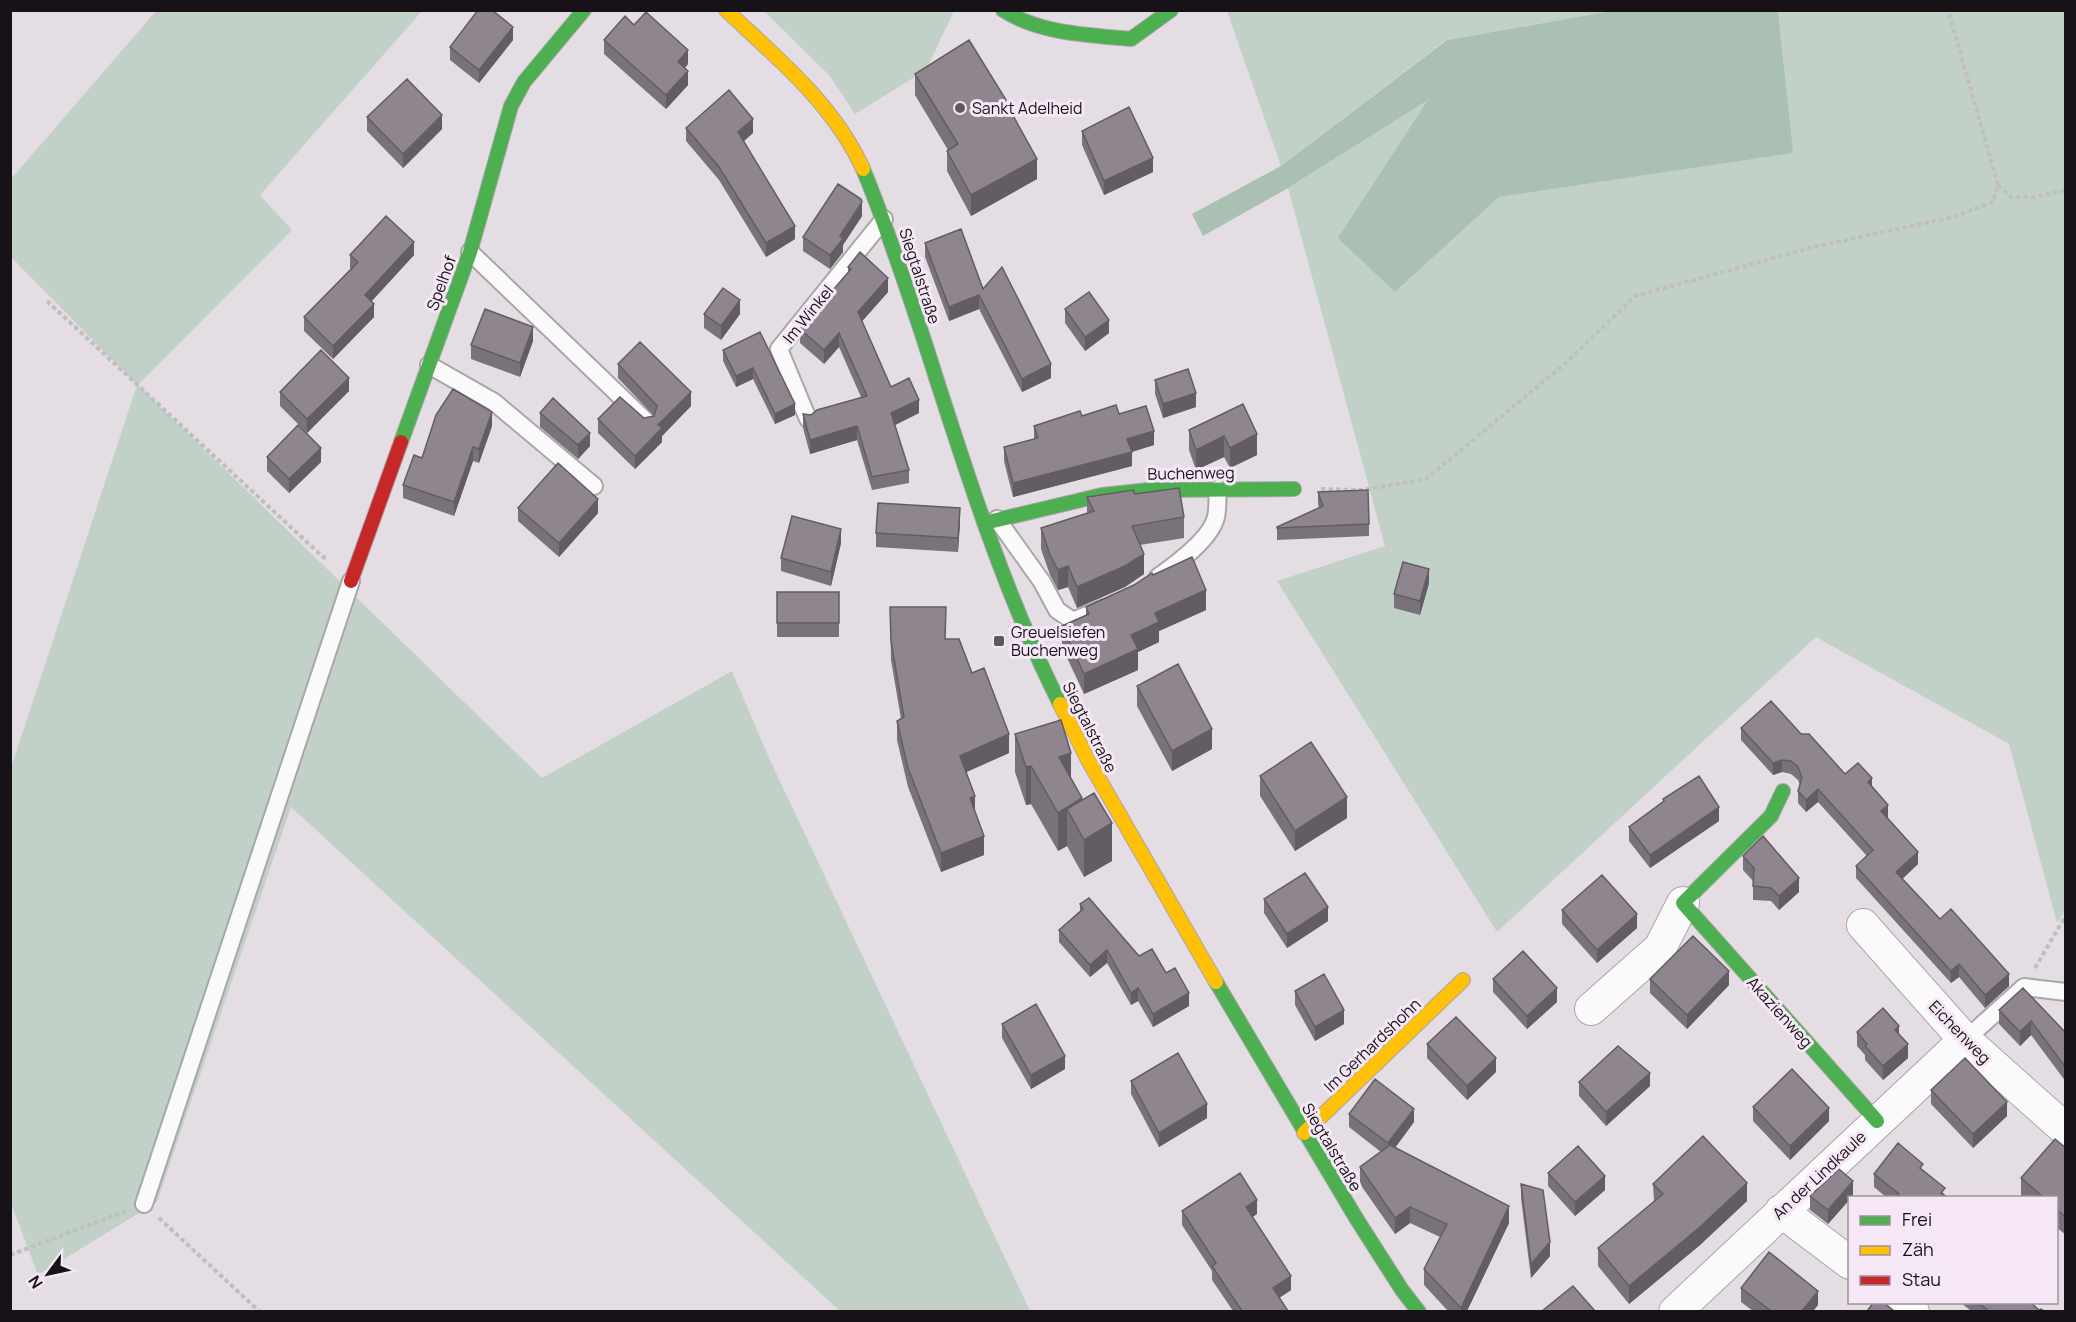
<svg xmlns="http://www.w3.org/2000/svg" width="2076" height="1322" viewBox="0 0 2076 1322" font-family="Manrope,sans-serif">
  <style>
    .green { fill: #c1d1c7 }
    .forest { fill: #a9c0b2 }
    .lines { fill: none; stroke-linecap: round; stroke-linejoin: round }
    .lane-casing { stroke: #aaa5aa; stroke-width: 20 }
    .street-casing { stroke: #aaa5aa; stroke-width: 34 }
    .fast-casing { stroke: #aaa5aa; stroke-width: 16 }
    .slow-casing { stroke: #aaa5aa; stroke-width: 16 }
    .jam-casing { stroke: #aaa5aa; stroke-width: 16 }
    .path { stroke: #c1bec1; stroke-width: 4; stroke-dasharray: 4.5 3; stroke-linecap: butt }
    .lane { stroke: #fbfafb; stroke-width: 16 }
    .street { stroke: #fbfafb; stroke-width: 32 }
    .fast { stroke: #4caf50; stroke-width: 14 }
    .slow { stroke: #ffc107; stroke-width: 14 }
    .jam { stroke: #c62828; stroke-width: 14 }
    .wall { fill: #7a727a }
    .shaded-wall { fill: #635d63 }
    .building { fill: #8e858e; stroke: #635d63; stroke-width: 1.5 }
    .poi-dot { fill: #5f595f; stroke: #f5e7f5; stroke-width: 2 }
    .labels { text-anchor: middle; stroke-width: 6; stroke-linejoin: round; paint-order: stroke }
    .poi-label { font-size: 16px; fill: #171217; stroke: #f5e7f5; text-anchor: start }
    .street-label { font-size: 16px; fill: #171217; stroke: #f5e7f5 }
  </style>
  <rect width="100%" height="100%" fill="#e4dee4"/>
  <path class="green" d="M156,11h266l-162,184 32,35 -154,155 404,393 190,-107 37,87 261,553h-190l-549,-504 -134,395 -119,73 -27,-72v-435l126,-383 -126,-128v-78z
    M764,11l190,-1v1l-28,59 -71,44 -25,-38z
    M1227,11h384l-165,29 -165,126z
    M1778,11h287l1,898 -9,14 -48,-179 -193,-107 -319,295 -220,-351 108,-35 -97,-358 141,-89 -34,193 104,-95 293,-44z"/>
  <path class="forest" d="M1611,11h167l15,142 -294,44 -104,95 -57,-54 90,-138 -140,88 -85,48 -11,-22 89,-48 166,-126z"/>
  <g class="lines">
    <g class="lane-casing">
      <path id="lane" d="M470,252l177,170
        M429,365l65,37 100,84
        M808,419l-29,-70 105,-130
        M997,519l45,63 15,28 16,11 31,-13
        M1158,577c17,-12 53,-38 58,-60 2,-8 1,-19 2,-28
        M1965,1040l59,-53 42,5
        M144,1204l207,-623"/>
    </g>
    <g class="street-casing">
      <path id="street" d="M1863,925l102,115 101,90
        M1591,1009l69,-61 23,-45
        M1781,1211l69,52
        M1901,1302l12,10
        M1675,1312l290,-272"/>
    </g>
    <g class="fast-casing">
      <path id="fast" d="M1003,10c37,24 86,25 128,29l40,-29
        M863,169c23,55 41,111 60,168 40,124 78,250 137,367
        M401,442l69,-190 41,-146 13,-24 60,-72
        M984,523l118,-28 47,-5 145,-1
        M1783,791l-12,25 -88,87 194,218
        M1216,982l140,236 46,72 17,22"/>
    </g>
    <g class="slow-casing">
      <path id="slow" d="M726,10c50,47 108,94 137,159
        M1060,704l28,56 128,222
        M1304,1133l159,-153"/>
    </g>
    <g class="jam-casing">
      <path id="jam" d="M351,581l50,-139"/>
    </g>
    <path class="path" d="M1998,185l13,12h23l32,-7
      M47,301l276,256 6,2
      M1321,489l41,1 64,-11 141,-117 68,-66 183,-50 135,-29 40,-15 5,-17 -50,-175
      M2035,968l31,-53
      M159,1218l101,94
      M10,1255l116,-44"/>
    <use href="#lane" class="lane"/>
    <use href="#street" class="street"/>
    <use href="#fast" class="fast"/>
    <use href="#slow" class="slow"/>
    <use href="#jam" class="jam"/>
  </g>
  <path class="wall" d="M634,25l54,39 -3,4 3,17 -22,24 -62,-55v-14z
    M513,40l-34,43 -29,-23v-13z
    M915,74l91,29 31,76 -66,37 -24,-45v-20l1,-1 -33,-55z
    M367,117l75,12 -39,39 -36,-37z
    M686,128l67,5 -9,8 51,98 -29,18 -47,-77 -33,-39z
    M1082,131l71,41 -49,23 -22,-50z
    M862,216l-19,29v7l-13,17 -27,-18v-14z
    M925,243l58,46 68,89 -29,14 -43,-83 -30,12 -24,-64z
    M350,255h64l-42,46 2,16 -41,42 -29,-28v-14l47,-48 -1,-1z
    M848,267l40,25 -26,29 29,66 28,26 -24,12 14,45v13l-37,7 -15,-50 -47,14 -7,-26v-14l8,1 50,-18 -22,-50 -15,17 -24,-21v-14l48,-56z
    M1065,309l44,24 -24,18 -20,-28z
    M704,314h36l-19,26 -17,-12z
    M760,332l35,83 -20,9 -22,-45 -17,8 -13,-26v-11z
    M533,341l-13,36 -49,-18v-14z
    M618,364l73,42 -29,30v6l-27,27 -37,-36v-14l46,-1 10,-2 -36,-38z
    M1155,380l41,27 -33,11 -8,-24z
    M349,391l-42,42 -27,-27v-14z
    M1243,404l14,51 -27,13 -6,-11 -28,13 -7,-20v-20z
    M540,413l50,33 -12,13 -38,-32z
    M1119,414l35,31 -22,7v14l-119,31 -9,-36v-14l30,-8v-13l48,-10z
    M492,426l-13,37 -6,-2 -19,55 -51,-18v-13l19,-27z
    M267,457l54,5 -32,31 -22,-22z
    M1318,492l51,32v12l-92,4v-13l42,-19 -1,-4z
    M1135,494l49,23v21l-44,7 4,29 -19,13 -48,21 -9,-21 -10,3 -8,-15 -9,-26v-21l46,-15v-16z
    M518,508l80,5 -39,44 -41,-36z
    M960,522l-2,30 -82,-5v-14z
    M841,543l-10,43 -50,-15v-13z
    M1153,575l53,35 -47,21v11l-21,10v18l-54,24 -22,-47v-21l24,-10v-9l48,-22z
    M1429,583l-9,32 -26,-7v-14z
    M777,592h62v45h-62z
    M890,607l55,32 27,34 37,80 -43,19 18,83 -43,17 -33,-85 -11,-47v-19l4,-2 -10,-59z
    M1137,686l75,63 -40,22 -35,-65z
    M1741,728l60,6 44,40 27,13 16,30 -1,1 31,46 -16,15 38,40 69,67 -24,22 -26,-31 -8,6 -95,-105v-12l11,-10 -49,-54 -12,10 -8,-9v-12l2,-6 -2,-5 -7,-6 -9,-2 -9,3 -32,-35z
    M1015,734l56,44 41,83 -28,16 -17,-31 -9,5 -27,-47 -5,1 -11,-33z
    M1260,776l87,42 -52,33 -35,-55z
    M1663,799l56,22 -69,47 -21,-27v-14l34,-25z
    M1743,856l56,36 -20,18 -8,-9 -18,-1v-19l-10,-11z
    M1264,899l64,22 -41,27 -23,-35z
    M1080,904l59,52 27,17 23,33 -36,21 -15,-26 -7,4 -24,-42 -17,14 -31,-35v-12l21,-19z
    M1562,910l75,18 -40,35 -35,-39z
    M1493,979l64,23 -30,27 -34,-37z
    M1650,979l79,6 -42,44 -37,-36z
    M1295,991l49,33 -29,17 -20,-36z
    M1999,1010l67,23v49l-35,-47 -11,11 -21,-22z
    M1002,1024l63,45 -34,20 -29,-51z
    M1857,1032l42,2 9,24 -25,22 -18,-20v-5l-8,-9z
    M1427,1044l69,28 -29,28 -40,-42z
    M1131,1081l76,37 -48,29 -28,-53z
    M1579,1082l71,4 -44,40 -27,-30z
    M1931,1090l76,26 -34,32 -42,-44z
    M1753,1107l76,14 -39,39 -37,-39z
    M1349,1114l65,8 -19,26 114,75 -42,88h-19l-24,-26v-16l16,-32 -30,-14 -15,11 -35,-50v-17l21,-15 -32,-25z
    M2066,1148v87l-10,-8v-30h-34l-1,-1v-18z
    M1923,1171l24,26h-61l-12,-10v-13z
    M1548,1173l57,17 -30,26 -27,-30z
    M1521,1184l29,72 -19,22 -10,-80z
    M1653,1184l94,17 -47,44 -71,59 -31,-38v-18l56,-46z
    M1853,1195l-3,2v2l-22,25 -18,-14v-14z
    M1182,1211l75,3 -5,3 39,73 -12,8 9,13h-55l-21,-31v-9l-30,-46z
    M1741,1288l77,17 -5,6h-60l-12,-9z
    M1960,1302h70l9,8 5,1h-73z"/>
  <path class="shaded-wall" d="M513,27v13l-34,43v-13z
    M688,50v14l-10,12v-14z
    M688,71v14l-22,24v-14z
    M442,115v14l-39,39v-14z
    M753,119v14l-15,13v-14z
    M1153,158v14l-49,23v-14z
    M1037,159v20l-66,37v-21z
    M862,202v14l-19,29v7l-13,17v-14l10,-19z
    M795,226v13l-29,18v-14z
    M414,242v13l-49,53v-13z
    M888,278v14l-30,34v-14z
    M979,295v14l-30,12v-14z
    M740,300v14l-19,26v-14z
    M374,304v13l-41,42v-13z
    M1109,320v13l-24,18v-14z
    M533,327v14l-13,36v-14z
    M839,333v14l-15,17v-14z
    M1051,364v14l-29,14v-13z
    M753,368v11l-17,8v-11z
    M349,378v13l-42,42v-14z
    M691,392v14l-29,30v6l-27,27v-13l23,-31z
    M1196,393v14l-33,11v-14z
    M919,400v13l-28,14v-14z
    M795,404v11l-20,9v-10z
    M492,412v14l-13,37v-14z
    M857,426v14l-47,14v-14z
    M1154,431v14l-27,8v-14z
    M590,433v13l-12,13v-14z
    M1257,434v21l-27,13v-20z
    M1224,436v21l-28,13v-20z
    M473,447v14l-19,55v-14z
    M321,448v14l-32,31v-14z
    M1132,452v14l-119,31v-14z
    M598,499v14l-39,44v-14z
    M960,508v14l-2,30v-14z
    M841,529v14l-10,43v-14z
    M1144,554v20l-19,13 -48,21v-21z
    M1068,566v21l-10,3v-20z
    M1429,569v14l-9,32v-14z
    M1206,590v20l-47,21v11l-21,10v18l-54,24v-20l71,-61z
    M1212,729v20l-40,22v-20z
    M1009,734v19l-49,22v-19z
    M1071,753v38l-12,-34z
    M1782,760v12l-9,3v-12z
    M1031,766v38l-5,1v-38z
    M1872,778v13l-4,-9z
    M1818,789v13l-12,10v-12z
    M975,796v19l-5,-17z
    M1347,797v21l-52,33v-20z
    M1082,798v38l-15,-27v37l-9,5v-38z
    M1888,805v12l-7,6v-12z
    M1719,807v14l-69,47v-13z
    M1112,823v38l-28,16v-37z
    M984,836v19l-43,17v-19z
    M1918,852v12l-22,21v-13z
    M1799,878v14l-20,18v-14z
    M1328,907v14l-41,27v-14z
    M1637,914v14l-40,35v-13z
    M1107,950v13l-17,14v-12z
    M1959,964v13l-8,6v-12z
    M1729,971v14l-42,44v-14z
    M2009,974v12l-24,22v-13z
    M1138,988v13l-7,4v-12z
    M1557,988v14l-30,27v-13z
    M1189,993v13l-36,21v-13z
    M1344,1010v14l-29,17v-14z
    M2031,1021v14l-11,11v-14z
    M1899,1026v14l-4,-10z
    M1908,1044v14l-25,22v-14z
    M1065,1056v13l-34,20v-14z
    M1496,1058v14l-29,28v-14z
    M1650,1073v13l-44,40v-14z
    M2007,1102v14l-34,32v-14z
    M1207,1104v14l-48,29v-14z
    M1829,1108v13l-39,39v-14z
    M1414,1109v13l-26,35v-14z
    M1605,1176v14l-30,26v-14z
    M1853,1181v14l-3,2v2l-22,25v-14z
    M1747,1183v18l-47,44 -71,59v-18z
    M1257,1200v14l-11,7v-14z
    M1509,1206v17l-42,88h-6v-3z
    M1410,1207v16l-15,11v-16z
    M1550,1242v14l-19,22v-14z
    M1291,1276v14l-18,12v-14z
    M1818,1291v14l-5,6h-11z"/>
  <path class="building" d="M478,10h14l21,17 -34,43 -29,-23z
    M646,12l42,38 -10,12 10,9 -22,24 -62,-55 21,-24 9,9z
    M969,40l37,60 -1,1 32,58 -66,36 -24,-44 11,-7 -43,-70z
    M407,79l35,36 -39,39 -36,-37z
    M729,90l24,29 -15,13 57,94 -29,17 -47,-76 -33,-39z
    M1129,107l24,51 -49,23 -22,-50z
    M838,184l23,15 1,3 -22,34 3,3 -13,16 -27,-18z
    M386,216l28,26 -49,53 9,9 -41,42 -29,-29 54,-55 -8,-7z
    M961,229l22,60 19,-22 49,97 -29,15 -43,-84 -30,12 -24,-64z
    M860,252l28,26 -30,34 33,75 18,-9 10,22 -28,13 18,57 -37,7 -15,-51 -47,14 -7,-26 8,1 6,-5 50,-14 -28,-63 -15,17 -24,-21 51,-60 -3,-2z
    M723,288l17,12 -19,26 -17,-12z
    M1089,292l20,28 -24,17 -20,-28z
    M485,309l48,18 -13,36 -49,-18z
    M760,332l35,72 -20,10 -22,-46 -17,8 -13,-26z
    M640,342l51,50 -33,33 4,3 -27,28 -37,-37 22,-22 24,21 10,-2 3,-10 -39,-42z
    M321,350l28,28 -42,41 -27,-27z
    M1188,369l8,24 -33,11 -8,-24z
    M453,389l39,23 -13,37 -6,-2 -19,55 -51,-17 11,-30 8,3 14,-43z
    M553,398l37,35 -12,12 -38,-32z
    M1243,404l14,30 -27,14 -6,-12 -28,14 -7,-20z
    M1116,405l3,9 27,-8 8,25 -27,8 5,13 -119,31 -9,-36 34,-9 -4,-12 46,-15 2,5z
    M298,425l23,23 -32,31 -22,-22z
    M558,463l40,36 -39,44 -41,-35z
    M1179,488l5,29 -52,9 12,28 -19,12 -48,21 -9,-21 -10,4 -8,-15 -9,-27 53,-17 -7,-14 46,-7 2,4z
    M1368,490l1,34 -92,4v-1l46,-21 -5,-14z
    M878,503l82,5 -2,30 -82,-5z
    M792,516l49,13 -10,43 -50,-14z
    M1192,557l14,33 -51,23 4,9 -28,13 7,14 -54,25 -22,-48 27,-12 -3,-7 48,-22 18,-12 1,2z
    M1403,562l26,7 -9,32 -26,-7z
    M777,592h62v31h-62z
    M890,607h56l-1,32h14l13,34 12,-5 25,66 -49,22 15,40 -5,2 14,38 -43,17 -33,-85 -11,-47 7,-4 -13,-76z
    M1178,664l34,65 -40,22 -35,-65z
    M1771,701l30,33h8l36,40 13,-11 14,15 -4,4 20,23 -7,6 37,41 -22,20 44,47 11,-10 58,65 -24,21 -26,-31 -8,7 -95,-105 17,-16 -55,-61 -12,11 -8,-9 4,-13 -4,-11 -7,-6 -9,-1 -9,3 -32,-35z
    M1061,720l10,33 -12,4 23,41 -24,15 -27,-47 -5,1 -11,-33z
    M1311,742l36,55 -52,34 -35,-55z
    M1699,776l20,31 -69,48 -21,-28 35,-26 -1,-2z
    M1094,793l18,30 -28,17 -17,-31z
    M1763,836l36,42 -20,18 -8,-8 -18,-2 1,-18 -11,-12z
    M1305,873l23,34 -41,27 -23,-35z
    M1602,875l35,39 -40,36 -35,-40z
    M1089,898l50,58 13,-7 14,24 9,-5 14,25 -36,21 -15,-26 -7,5 -24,-43 -17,15 -31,-35 24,-21 -3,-5z
    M1693,936l36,35 -42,44 -37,-36z
    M1523,951l34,37 -30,28 -34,-37z
    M1324,974l20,36 -29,17 -20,-36z
    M2023,988l43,45v35l-35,-47 -11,11 -21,-22z
    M1036,1004l29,52 -34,19 -29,-51z
    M1883,1008l16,18 -4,4 13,14 -25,22 -18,-20 2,-2 -10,-12z
    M1456,1017l40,41 -29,28 -40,-42z
    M1618,1046l32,27 -44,39 -27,-30z
    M1178,1053l29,51 -48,29 -28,-52z
    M1965,1058l42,44 -34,32 -42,-44z
    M1792,1069l37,39 -39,38 -37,-39z
    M1375,1079l39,30 -26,34 -39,-29z
    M1703,1136l44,47 -47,44 -71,59 -31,-38 65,-54 -10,-10z
    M2055,1139l11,9v69l-10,-8v-12h-13l-22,-19z
    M1898,1143l25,21 -3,4 25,20 -4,5 6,4h-50l2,-3 -25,-20z
    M1390,1145l119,61 -48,102 -37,-39 23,-45 -37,-17 -15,11 -35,-51z
    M1578,1146l27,30 -30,26 -27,-29z
    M1839,1169l14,12 -25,29 -18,-14z
    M1240,1173l17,27 -11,7 45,69 -18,12 15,23h-46l-30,-45 4,-3 -34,-52z
    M1521,1184l22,6 7,52 -19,22z
    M1769,1252l49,39 -16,20h-31l-30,-23z
    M1573,1286l22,25h-53z
    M1874,1302h9l11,9h-27z
    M1977,1302h53l9,8 2,-1 3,2h-55z"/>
  <g class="poi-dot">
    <circle cx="960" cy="108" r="6"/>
    <rect x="993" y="635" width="12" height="12" rx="3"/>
  </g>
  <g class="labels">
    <g class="poi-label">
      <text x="972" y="114">Sankt Adelheid</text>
      <text x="1011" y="638">Greuelsiefen<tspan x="1011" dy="18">Buchenweg</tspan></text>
    </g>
    <g class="street-label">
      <text transform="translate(920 276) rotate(72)" y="6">Siegtalstraße</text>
      <text transform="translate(441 283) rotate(-70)" y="6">Spelhof</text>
      <text transform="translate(808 314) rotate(-51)" y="6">Im Winkel</text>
      <text transform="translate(1191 473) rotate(-1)" y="6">Buchenweg</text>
      <text transform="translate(1090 727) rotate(63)" y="6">Siegtalstraße</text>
      <text transform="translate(1780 1012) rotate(48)" y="6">Akazienweg</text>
      <text transform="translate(1960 1032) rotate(46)" y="6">Eichenweg</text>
      <text transform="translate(1372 1045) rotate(-44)" y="6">Im Gerhardshohn</text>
      <text transform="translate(1332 1147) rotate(59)" y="6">Siegtalstraße</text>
      <text transform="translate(1819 1175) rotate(-43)" y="6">An der Lindkaule</text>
    </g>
  </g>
  <rect width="2076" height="1322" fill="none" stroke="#171217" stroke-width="24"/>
  <rect x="1848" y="1196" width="210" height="108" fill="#f5e7f5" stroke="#9c929c" stroke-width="1.5"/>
  <rect x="1860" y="1216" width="30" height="9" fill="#4caf50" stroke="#9c929c" stroke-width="1.5"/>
  <text x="1902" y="1226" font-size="18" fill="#171217">Frei</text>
  <rect x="1860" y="1246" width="30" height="9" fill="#ffc107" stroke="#9c929c" stroke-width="1.5"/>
  <text x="1902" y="1256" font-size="18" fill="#171217">Zäh</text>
  <rect x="1860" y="1276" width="30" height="9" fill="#c62828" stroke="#9c929c" stroke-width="1.5"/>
  <text x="1902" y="1286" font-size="18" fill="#171217">Stau</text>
  <g transform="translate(48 1274) rotate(237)" stroke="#f5e7f5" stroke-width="4.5" paint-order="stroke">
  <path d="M0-4.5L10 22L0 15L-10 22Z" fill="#171217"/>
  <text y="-9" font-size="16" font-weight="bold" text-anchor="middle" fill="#171217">N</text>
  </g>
</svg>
